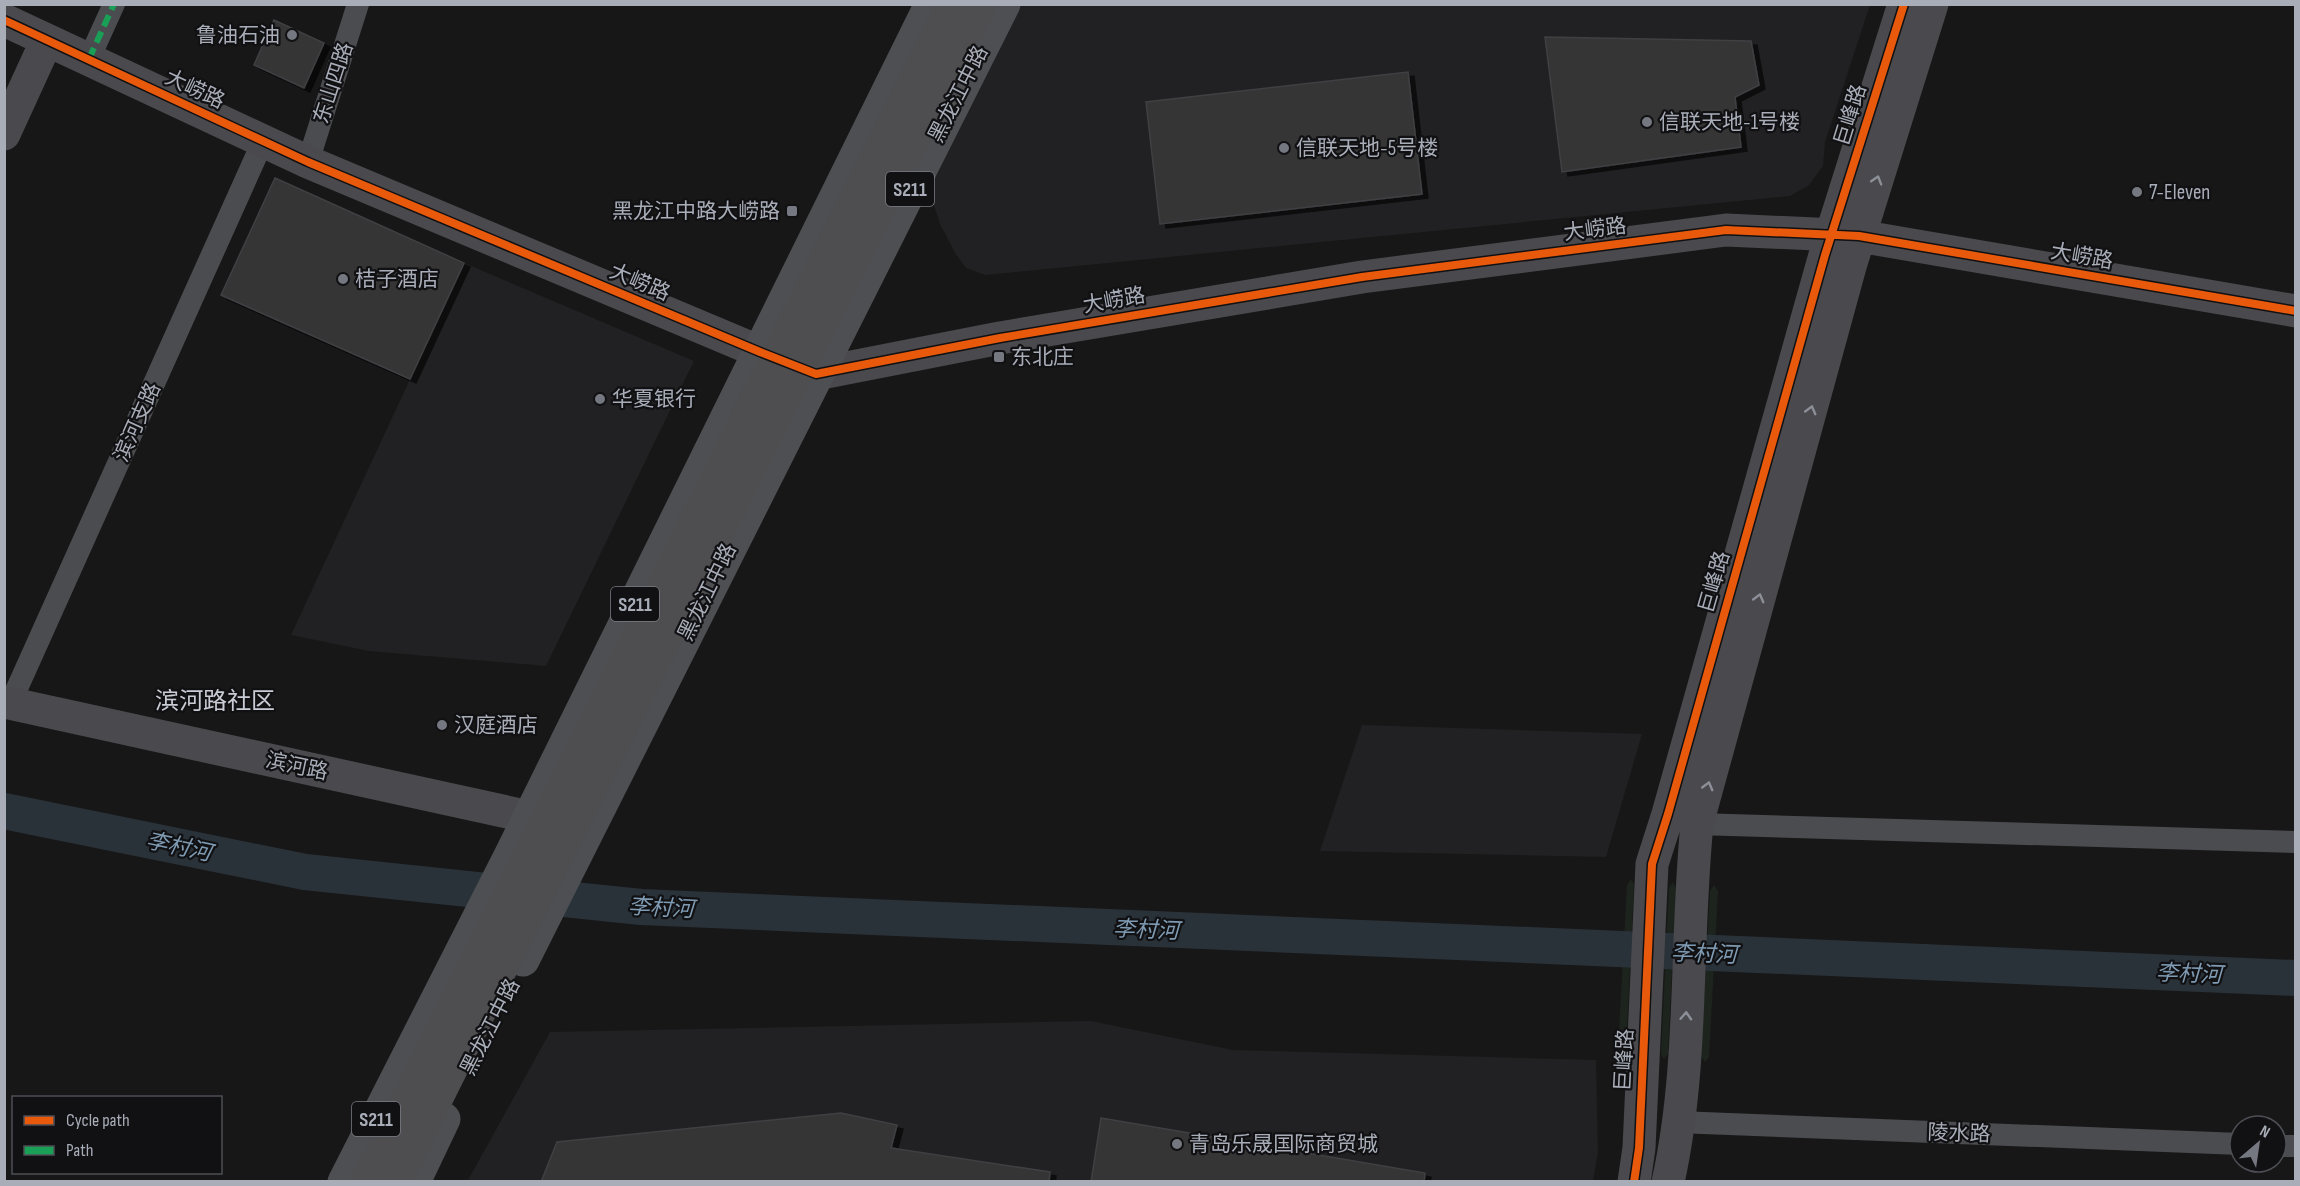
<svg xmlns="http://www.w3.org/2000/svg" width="2300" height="1186" viewBox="0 0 2300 1186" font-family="'Sofia Sans Condensed','Noto Sans SC',sans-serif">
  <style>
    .built { fill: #212123 }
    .green { fill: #1d241e }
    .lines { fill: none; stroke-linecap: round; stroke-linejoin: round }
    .river { stroke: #2a3239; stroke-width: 36 }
    .building { fill: #353536; stroke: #3f4043; stroke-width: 1.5; filter: url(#shadow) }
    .street { stroke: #4b4c50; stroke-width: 22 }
    .secondary { stroke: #4a4a4e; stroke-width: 33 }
    .primary { stroke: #4d4f52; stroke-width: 33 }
    .highway-bridge { stroke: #4e4e51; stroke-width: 33 }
    .quiet { stroke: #1a9f57; stroke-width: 6; stroke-dasharray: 12 6; stroke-linecap: butt }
    .cycleway-casing { stroke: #111113; stroke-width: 11 }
    .cycleway { stroke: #e8590c; stroke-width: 8 }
    .oneway { stroke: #8c8f98 }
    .poi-dot { fill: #757880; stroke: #111113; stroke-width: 2 }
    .labels { text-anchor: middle; stroke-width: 4.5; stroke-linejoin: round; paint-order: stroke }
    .shield { fill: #111113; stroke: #7b7e86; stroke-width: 1.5 }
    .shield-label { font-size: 20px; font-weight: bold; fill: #a8adb8 }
    .poi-label { font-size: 21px; fill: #a8adb8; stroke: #111113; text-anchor: start }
    .street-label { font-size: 21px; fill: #a8adb8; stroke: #111113 }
    .water-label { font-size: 22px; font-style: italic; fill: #7f9bb3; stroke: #111113 }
    .quarter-label { font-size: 24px; fill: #c9ccd4; stroke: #111113 }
  </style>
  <defs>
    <filter id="shadow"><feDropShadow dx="6" dy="4" stdDeviation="0" flood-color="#0009"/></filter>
  </defs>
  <rect width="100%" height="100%" fill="#171717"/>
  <path class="built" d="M1019,5h851l-45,137 -2,24 -14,19 -19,11 -805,79 -19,-7 -11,-15 -15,-29 -8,-25 -1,-15z
    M464,263l230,98 -148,305 -177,-15 -78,-16z
    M1362,725l280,9 -36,123 -286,-6z
    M1091,1021l142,29 363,10 2,92 -5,29 -1126,1 83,-150z"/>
  <path class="green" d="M1631,879l3,6 -8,166 -5,5 -3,-5 9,-166z
    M1673,882l3,6 -8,166 -4,5 -3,-5 8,-166z
    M1714,885l4,6 -9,166 -4,5 -4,-5 9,-166z"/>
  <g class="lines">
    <path class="river" d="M4,811l301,61 336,35 1655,71"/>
  </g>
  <path class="building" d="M274,20l50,23 -20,45 -50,-23z
    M1545,37l206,4 8,44 -24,12 6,50 -179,25z
    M1408,72l14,122 -262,30 -14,-122z
    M275,178l189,85 -54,116 -189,-84z
    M841,1113l56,12 -6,23 159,24 -1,10h-508l16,-40z
    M1101,1118l324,55 -1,9h-333z"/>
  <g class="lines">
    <path class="street" d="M89,59l25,-55
      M308,162l50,-158
      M10,704l253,-563
      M1697,824l599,18
      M1678,1122l562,22
      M2276,1146h20"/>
    <path class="secondary" d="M4,20l304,142 452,190 56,22 184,-36 362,-61 364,-47 133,6 437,75
      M4,134l43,-94
      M4,702l553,121
      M1634,1182l5,-34 13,-284 16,-50 157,-559 79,-251
      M1668,1182c26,-117 17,-240 29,-358l154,-561 81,-259"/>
    <path class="primary" d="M523,960l481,-956
      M344,1182l166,-326 421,-852
      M414,1182l30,-63"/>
    <path class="highway-bridge" d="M367,1182l586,-1178
      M395,1182l585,-1178"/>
    <path class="quiet" d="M89,59l25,-55"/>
    <g class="cycleway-casing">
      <path id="cycleway" d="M4,20l304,142 452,190 56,22 184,-36 362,-61 364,-47 133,6 437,75
        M1634,1182l5,-34 13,-284 16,-50 157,-559 79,-251"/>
    </g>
    <use href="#cycleway" class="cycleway"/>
  </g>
  <defs><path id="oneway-chevron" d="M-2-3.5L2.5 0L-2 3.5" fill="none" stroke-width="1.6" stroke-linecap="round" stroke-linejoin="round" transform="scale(1.5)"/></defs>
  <g class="oneway">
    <use href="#oneway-chevron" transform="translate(1877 180) rotate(-73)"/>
    <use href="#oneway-chevron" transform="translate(1811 410) rotate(-75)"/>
    <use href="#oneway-chevron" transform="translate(1759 598) rotate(-75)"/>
    <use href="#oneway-chevron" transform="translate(1708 786) rotate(-75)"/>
    <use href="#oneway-chevron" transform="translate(1686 1016) rotate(-87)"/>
  </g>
  <g class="poi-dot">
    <circle cx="292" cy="35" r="6"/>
    <circle cx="1647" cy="122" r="6"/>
    <circle cx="1284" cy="148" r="6"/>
    <circle cx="2137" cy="192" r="6"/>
    <rect x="786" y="205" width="12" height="12" rx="3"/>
    <circle cx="343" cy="279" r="6"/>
    <rect x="993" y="351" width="12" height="12" rx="3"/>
    <circle cx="600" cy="399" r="6"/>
    <circle cx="442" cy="725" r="6"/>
    <circle cx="1177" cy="1144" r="6"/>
  </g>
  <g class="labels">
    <g class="shield">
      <rect x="886" y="172" width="48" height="34" rx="4.5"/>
      <rect x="611" y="587" width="48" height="34" rx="4.5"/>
      <rect x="352" y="1102" width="48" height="34" rx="4.5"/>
    </g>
    <g class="shield-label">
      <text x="910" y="196">S211</text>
      <text x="635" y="611">S211</text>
      <text x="376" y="1126">S211</text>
    </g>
    <g class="poi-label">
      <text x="280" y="42" text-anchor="end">鲁油石油</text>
      <text x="1659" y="129">信联天地-1号楼</text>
      <text x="1296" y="155">信联天地-5号楼</text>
      <text x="2149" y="199">7-Eleven</text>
      <text x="780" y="218" text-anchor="end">黑龙江中路大崂路</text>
      <text x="355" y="286">桔子酒店</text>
      <text x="1011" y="364">东北庄</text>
      <text x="612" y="406">华夏银行</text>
      <text x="454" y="732">汉庭酒店</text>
      <text x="1189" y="1151">青岛乐晟国际商贸城</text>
    </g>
    <g class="street-label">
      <text transform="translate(333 83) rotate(-72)" y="7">东山四路</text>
      <text transform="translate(195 89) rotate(25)" y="7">大崂路</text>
      <text transform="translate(958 94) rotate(-63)" y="7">黑龙江中路</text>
      <text transform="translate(1850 115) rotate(-73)" y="7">巨峰路</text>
      <text transform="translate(1595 229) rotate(-7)" y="7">大崂路</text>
      <text transform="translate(2082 256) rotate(10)" y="7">大崂路</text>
      <text transform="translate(640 282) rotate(23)" y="7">大崂路</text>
      <text transform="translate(1114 300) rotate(-10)" y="7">大崂路</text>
      <text transform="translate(137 422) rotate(-66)" y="7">滨河支路</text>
      <text transform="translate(1714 582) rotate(-74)" y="7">巨峰路</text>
      <text transform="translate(707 592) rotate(-64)" y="7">黑龙江中路</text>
      <text transform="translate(297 766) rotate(12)" y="7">滨河路</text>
      <text transform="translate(490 1027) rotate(-63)" y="7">黑龙江中路</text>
      <text transform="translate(1624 1060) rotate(-87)" y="7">巨峰路</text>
      <text transform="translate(1959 1133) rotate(2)" y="7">陵水路</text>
    </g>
    <g class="water-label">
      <text transform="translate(179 846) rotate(12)" y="8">李村河</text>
      <text transform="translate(661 907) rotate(3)" y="8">李村河</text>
      <text transform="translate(1146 929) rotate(2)" y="8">李村河</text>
      <text transform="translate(1704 953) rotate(2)" y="8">李村河</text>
      <text transform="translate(2189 973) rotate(2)" y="8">李村河</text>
    </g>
    <g class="quarter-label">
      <text x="215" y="709">滨河路社区</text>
    </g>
  </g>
  <rect width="2300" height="1186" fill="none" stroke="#a8adb8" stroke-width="12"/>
  <rect x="12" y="1096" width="210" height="78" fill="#111113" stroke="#4d4f55" stroke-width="1.5"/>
  <rect x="24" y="1116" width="30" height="9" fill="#e8590c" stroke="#4d4f55" stroke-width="1.5"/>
  <text x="66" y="1126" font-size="18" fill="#a8adb8">Cycle path</text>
  <rect x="24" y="1146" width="30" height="9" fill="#1a9f57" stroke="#4d4f55" stroke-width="1.5"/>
  <text x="66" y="1156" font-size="18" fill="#a8adb8">Path</text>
  <g transform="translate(2258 1144) rotate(29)"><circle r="28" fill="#111113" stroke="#4d4f55" stroke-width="1.5"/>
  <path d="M0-4.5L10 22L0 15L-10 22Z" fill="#757880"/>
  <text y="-9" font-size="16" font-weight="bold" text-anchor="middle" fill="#a8adb8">N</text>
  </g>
</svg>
